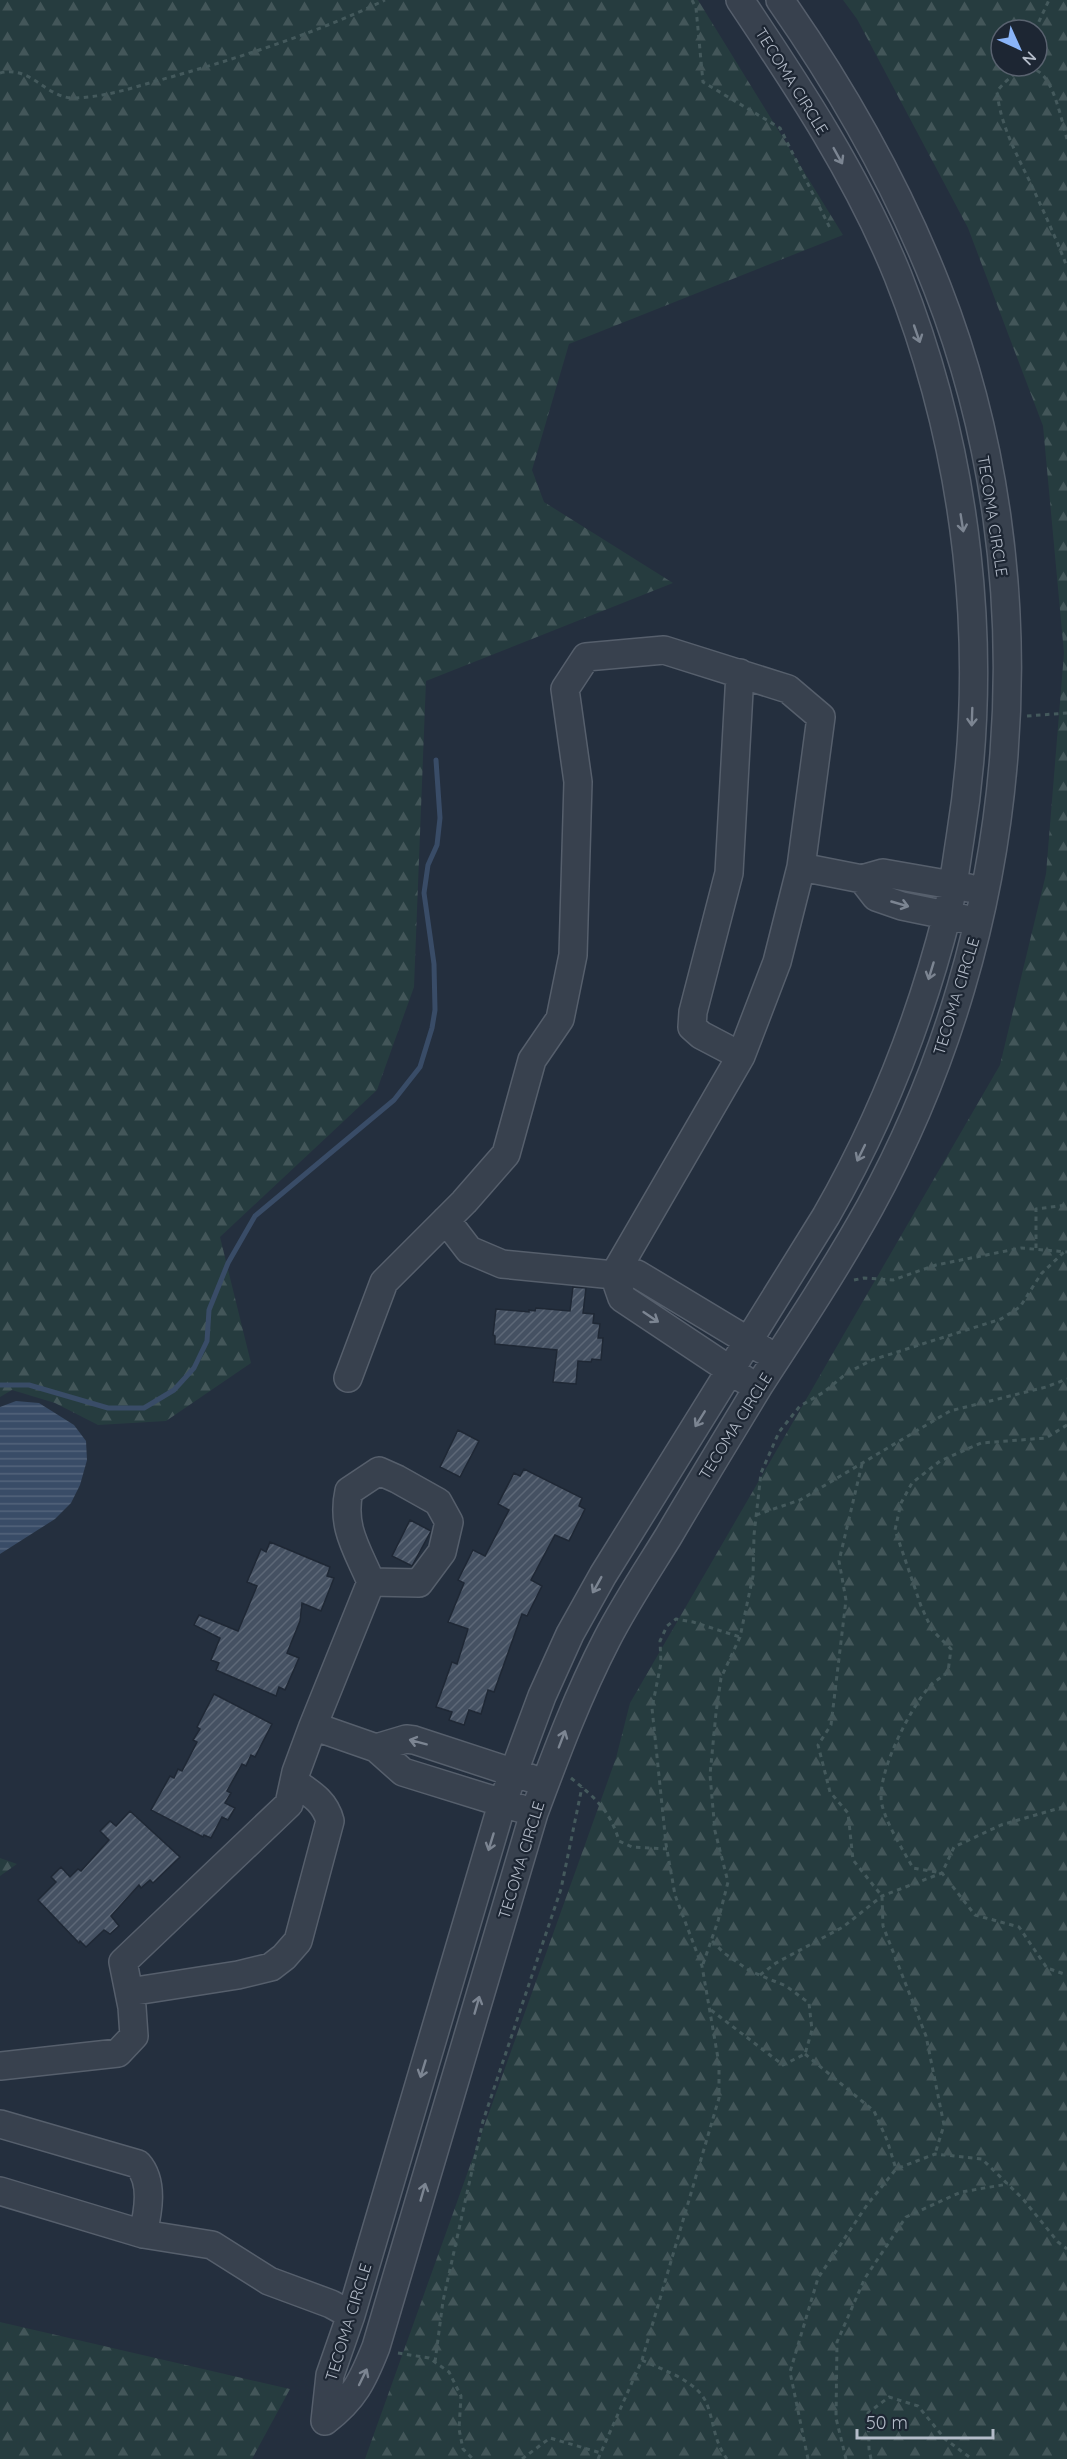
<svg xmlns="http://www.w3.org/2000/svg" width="1067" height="2459" viewBox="0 0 1067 2459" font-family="Quicksand,sans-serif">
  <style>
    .forest { fill: url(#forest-firs); fill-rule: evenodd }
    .water { fill: url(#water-rules) }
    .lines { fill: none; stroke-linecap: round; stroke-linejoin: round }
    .stream { stroke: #394c67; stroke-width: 5 }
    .building { fill: url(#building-hatch); stroke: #1f2835; stroke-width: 1.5 }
    .minor-casing { stroke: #565f6c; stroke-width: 30 }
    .path { stroke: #44595c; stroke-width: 3; stroke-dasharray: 4.5 4.5; stroke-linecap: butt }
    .minor { stroke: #38414e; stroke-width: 27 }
    .oneway { stroke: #7c8592 }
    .labels { text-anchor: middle; stroke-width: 4.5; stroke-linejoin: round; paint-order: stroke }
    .street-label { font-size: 16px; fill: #b4bcc9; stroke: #1d2633 }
  </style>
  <defs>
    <pattern id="forest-firs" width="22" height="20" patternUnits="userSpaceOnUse" patternTransform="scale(1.5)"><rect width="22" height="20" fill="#263c3f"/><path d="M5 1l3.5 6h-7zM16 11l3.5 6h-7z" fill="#435659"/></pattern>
    <pattern id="water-rules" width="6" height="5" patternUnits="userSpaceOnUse" patternTransform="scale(1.5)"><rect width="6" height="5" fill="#394c67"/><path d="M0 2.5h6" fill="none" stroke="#53647b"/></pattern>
    <pattern id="building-hatch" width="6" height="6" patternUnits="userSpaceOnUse" patternTransform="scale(1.5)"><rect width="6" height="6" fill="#455162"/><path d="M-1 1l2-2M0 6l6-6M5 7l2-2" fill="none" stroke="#5d6877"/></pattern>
  </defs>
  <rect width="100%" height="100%" fill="#242f3e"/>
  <path class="forest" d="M0,0h698l145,235 -274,109 -37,126 12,32 129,81 -247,98 -12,306 -37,103 -157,147 31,126 -85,58 -68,4 -43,-22 -43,-13 -12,7z
    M843,0h224v2459h-702l251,-701 14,-55 370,-638 46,-191 18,-221 -21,-227 -75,-198 -111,-209zM1001,30h36v36h-36z
    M0,1858l17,6 -17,12z
    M0,2322l290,67 -38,70h-252z"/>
  <path class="water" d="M16,1401l23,2 35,22 12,16 1,19 -7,25 -9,18 -16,16 -55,35v-147z"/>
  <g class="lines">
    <path class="stream" d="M0,1385h29l79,23h36l30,-18 20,-22 13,-27 2,-31 19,-47 27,-47 139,-116 26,-33 12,-39 3,-18 -1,-46 -10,-71 4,-28 9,-20 3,-27 -4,-58"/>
  </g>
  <path class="building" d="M573,1287l13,1 -3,25 11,1 -1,9 7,1 -2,14h5l-2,22 -9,-1 -1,3 -13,-1 -2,23 -23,-2 4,-32 -62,-6v-8l-2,-1 3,-26 33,3v-2l6,1 1,-3 34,3z
    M458,1430l21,11 -19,36 -20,-10z
    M524,1469l58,29 -3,8 6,3 -16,32 -14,-6 -24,45 11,6 -15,30 -5,-2 -28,78 -6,-2 -7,24 -12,-4 -5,15 -15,-5 3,-8 -16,-5 16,-45 5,2 11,-35 -20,-7 16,-39 -6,-3 15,-30 12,6 24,-46 -11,-6 16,-31 6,3z
    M410,1520l21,11 -19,35 -20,-10z
    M270,1542l60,25 -3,9 7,2 -13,33 -19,-8 -2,18 -13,32 12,5 -14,32 -6,-3 -3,9 -60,-26 3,-7 -8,-3 9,-22 -26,-13 5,-10 39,16 19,-45 -10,-4 14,-33 5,3z
    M214,1694l58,30 -17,33 -4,-2 -5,11 -4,-2 -15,27 4,2 -6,10 10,5 -7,12 -6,-3 -11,21 -7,-3 -1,2 -52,-27 19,-34 4,2 4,-9 4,2 15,-29 -4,-2 7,-11 -3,-2z
    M130,1811l50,46 -27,26 -3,-3 -9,8 -2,-3 -28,31 8,10 -9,8 -6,-4 -18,17 -6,-6 -1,2 -41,-43 18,-18 -5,-5 10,-10 9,10 8,-8 3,2 28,-31 -9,-9 10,-10 6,5z"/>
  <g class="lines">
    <g class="minor-casing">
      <path id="minor" d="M862,879l14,18 26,9 63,13
        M741,1056l36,-94 24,-95
        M446,1220l23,30 33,14 112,11 127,-219 -40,-21 -9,-8 1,-15 36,-139 11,-200
        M348,1378l36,-96 80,-80 42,-48 26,-94 28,-41 13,-64 5,-173 -13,-93 21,-32 78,-7 124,39 33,28 -20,150 61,12 21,-6 86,15
        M745,1380l-123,-82 -8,-23 23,-1 126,76
        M313,1726l58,-144c-14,-33 -30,-55 -22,-91l30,-20 18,8 41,23 11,20 -7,30 -23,31 -48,-1
        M376,1748l30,-9 8,1 116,38
        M129,1992l109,-17 33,-8 13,-10 14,-16 32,-120c-5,-20 -20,-28 -36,-39
        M0,2066l118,-13 16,-17 -2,-29 -9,-45 166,-158 7,-32 17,-46 63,22 27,24 116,36
        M0,2124l138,40c16,18 10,48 5,70l-143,-43
        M143,2234l69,11 57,36 62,23 20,11
        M325,2421c29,-22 38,-41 51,-74l158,-534c22,-59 44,-118 73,-174 18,-35 40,-68 61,-102 30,-51 61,-102 92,-153 38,-58 76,-116 110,-177 152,-277 183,-624 67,-920 -40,-102 -94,-197 -157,-287
        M325,2421l5,-46 21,-60 151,-511 40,-108 28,-62 33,-59 223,-359c54,-94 94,-195 121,-301 6,-25 9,-51 13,-76 31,-188 8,-386 -62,-563 -40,-99 -99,-188 -158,-276"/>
    </g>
    <path class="path" d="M692,0l4,8 7,74 77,46 50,100
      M1035,30l14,-30
      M0,73c32,-8 46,26 75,25 30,-1 57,-10 85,-18 73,-20 157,-47 225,-80
      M1067,139c-11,-39 -22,-105 -70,-48 3,33 19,62 33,91 13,28 26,56 37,85
      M1027,716l40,-3
      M1036,1248v-39l31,-4
      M854,1280l10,-2 29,2 43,-15 85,-17 46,4
      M1067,1425l-21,13 -65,5 -41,18 -28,22 -11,20 -6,27 26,76 11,24 19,19 -3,23c-6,5 -13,9 -18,14 -20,22 -55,90 -48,119 6,22 20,43 31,63l29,5 33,42 44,12 28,41 20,7
      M862,1464l-23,97 7,39 -15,125 -13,20 12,47 18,21 5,47 29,36 1,30 43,110 18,89 -9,29
      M756,1515l44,-15 150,-89 96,-24 21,-8
      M571,1778c24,20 39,32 48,63l13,6 35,2
      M703,1964l15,-43 10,-39 -13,-51 -5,-56 6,-62 5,-35 19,-41 13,-61 1,-41 7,-62 18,-41 21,-26 24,-14 23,-19 25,-13 129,-41 19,-12 21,-33 23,-22
      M760,1975l16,-12 67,-36 39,-31 60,-23 12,-26 47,-22 66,-19
      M711,2010l72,55 22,-11 7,-24 -3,-27 -23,-17 -36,-15 -26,-18 -12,-12
      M805,2054l69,57 13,29 9,29
      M398,2353l31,5 20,14 12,24 -2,33 4,20 10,10
      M642,2360c22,11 58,21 66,47 7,20 6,34 19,52
      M435,2362l8,-61 40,-180 78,-232 21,-102
      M522,2459l28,-21 51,15
      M598,2459l44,-99 77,-262v-34l-17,-98 -27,-71 -9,-51 -14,-136 9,-45 -1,-22 7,-15 9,-7 17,3 47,15
      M808,2459l-18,-87 28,-94 49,-73 29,-36 39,-15 47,5 41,40 35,43 9,7
      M846,2459l-10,-41 1,-76 28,-64 41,-61 55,-25 47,-8
      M871,2459l-2,-10 -1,-36 21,-16 29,9 27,33 27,20"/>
    <use href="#minor" class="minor"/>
  </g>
  <defs><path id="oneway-shaft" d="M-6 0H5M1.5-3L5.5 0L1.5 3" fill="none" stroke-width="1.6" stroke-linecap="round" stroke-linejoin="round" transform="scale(1.5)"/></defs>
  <g class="oneway">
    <use href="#oneway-shaft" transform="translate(838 156) rotate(61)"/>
    <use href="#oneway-shaft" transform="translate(917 334) rotate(71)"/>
    <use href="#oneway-shaft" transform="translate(962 523) rotate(81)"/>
    <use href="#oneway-shaft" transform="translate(972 717) rotate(92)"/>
    <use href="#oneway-shaft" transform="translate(900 904) rotate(16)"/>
    <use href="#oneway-shaft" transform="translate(931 971) rotate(107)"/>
    <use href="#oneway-shaft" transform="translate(861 1153) rotate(116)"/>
    <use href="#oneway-shaft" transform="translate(651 1317) rotate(34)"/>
    <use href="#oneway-shaft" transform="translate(700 1419) rotate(122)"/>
    <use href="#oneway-shaft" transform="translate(597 1585) rotate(119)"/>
    <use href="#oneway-shaft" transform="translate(562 1739) rotate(-69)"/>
    <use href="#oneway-shaft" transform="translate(418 1742) rotate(-165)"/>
    <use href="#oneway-shaft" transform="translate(491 1842) rotate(107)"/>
    <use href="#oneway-shaft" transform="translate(477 2005) rotate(-74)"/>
    <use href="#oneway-shaft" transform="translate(423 2069) rotate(107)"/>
    <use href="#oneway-shaft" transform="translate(423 2192) rotate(-74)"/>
    <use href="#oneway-shaft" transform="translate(363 2377) rotate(-64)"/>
  </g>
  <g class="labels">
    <g class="street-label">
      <text transform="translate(792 81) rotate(58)" y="6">TECOMA CIRCLE</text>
      <text transform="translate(993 516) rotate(81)" y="6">TECOMA CIRCLE</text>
      <text transform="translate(956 996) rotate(-73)" y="6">TECOMA CIRCLE</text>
      <text transform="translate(735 1426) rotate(-58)" y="6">TECOMA CIRCLE</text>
      <text transform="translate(521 1860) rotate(-73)" y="6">TECOMA CIRCLE</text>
      <text transform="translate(348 2322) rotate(-73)" y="6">TECOMA CIRCLE</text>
    </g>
  </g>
  <g transform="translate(1019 48) rotate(135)"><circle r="28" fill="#1d2633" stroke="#59626f" stroke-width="1.5"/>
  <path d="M0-4.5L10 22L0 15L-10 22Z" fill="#8ab4f8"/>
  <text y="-9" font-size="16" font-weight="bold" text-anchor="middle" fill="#b4bcc9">N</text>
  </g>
  <path d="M857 2429v9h136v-9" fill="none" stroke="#b4bcc9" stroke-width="3"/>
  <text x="866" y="2429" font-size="18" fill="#b4bcc9" stroke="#1d2633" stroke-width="4.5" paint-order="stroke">50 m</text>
</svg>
